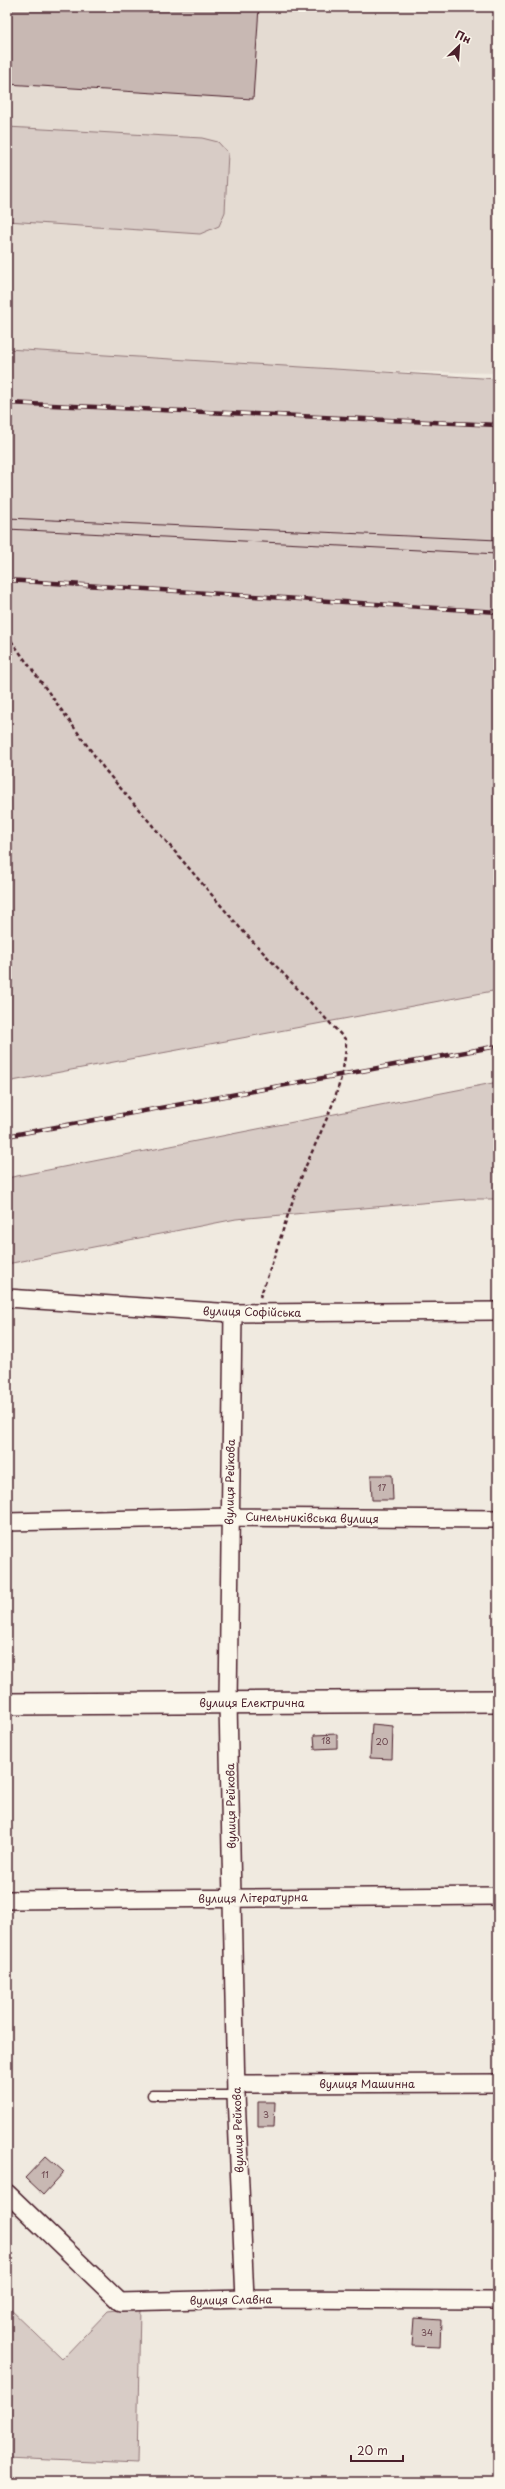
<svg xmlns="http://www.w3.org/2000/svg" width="505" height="2489" viewBox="0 0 505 2489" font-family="'Playpen Sans',sans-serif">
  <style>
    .built { fill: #e4dbd2 }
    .green { fill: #d8ccc6; stroke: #917678 }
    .building { fill: #c8b8b3; stroke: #4a1f2b }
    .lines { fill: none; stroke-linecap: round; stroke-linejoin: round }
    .service-casing { stroke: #4a1f2b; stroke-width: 11 }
    .minor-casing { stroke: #4a1f2b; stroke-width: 20 }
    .tertiary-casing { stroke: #4a1f2b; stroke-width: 24 }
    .path { stroke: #4a1f2b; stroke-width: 2.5; stroke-dasharray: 4 3; stroke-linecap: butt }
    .service { stroke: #fbf7ec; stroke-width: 8 }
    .minor { stroke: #fbf7ec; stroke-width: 17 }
    .tertiary { stroke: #fbf7ec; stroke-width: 21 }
    .tram { stroke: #4a1f2b; stroke-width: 1 }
    .rail-casing { stroke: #4a1f2b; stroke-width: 4.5 }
    .rail { stroke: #fbf7ec; stroke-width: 3; stroke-dasharray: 9; stroke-linecap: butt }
    .labels { text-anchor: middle; stroke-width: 4; stroke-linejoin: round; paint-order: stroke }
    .number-label { font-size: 9px; fill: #6a454d }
    .street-label { font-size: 11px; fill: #4a1f2b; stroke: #fbf7ec }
  </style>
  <rect width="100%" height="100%" fill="#f0eae0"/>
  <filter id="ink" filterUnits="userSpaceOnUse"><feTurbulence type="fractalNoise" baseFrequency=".025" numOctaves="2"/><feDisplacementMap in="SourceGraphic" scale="8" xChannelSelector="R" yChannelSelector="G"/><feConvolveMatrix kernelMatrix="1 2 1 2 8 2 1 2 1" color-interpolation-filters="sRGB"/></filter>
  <g filter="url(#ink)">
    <path class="built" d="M7,7h491v366l-491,-8z"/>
    <path class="green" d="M7,127l195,11 16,4 10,11 -3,59 -6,14 -19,8 -193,-13z
      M7,349l491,30v611l-491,92z
      M498,1082v117h-30l-232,20 -229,45v-86z
      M7,2306l55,53 46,-48 32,-4 -3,157 -130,-6z"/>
    <path class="building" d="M7,7h252l-6,92 -246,-15z
      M371,1475h21l1,25h-21z
      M372,1724l21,2 -1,33 -22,-1z
      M337,1734v14l-22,1 -1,-14z
      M258,2102h17l-1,25h-16z
      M46,2156l18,16 -21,23 -18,-17z
      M414,2318l27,2 -1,27 -28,-1z"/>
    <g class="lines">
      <g class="service-casing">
        <path id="service" d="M152,2095h84"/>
      </g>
      <g class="minor-casing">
        <path id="minor" d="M7,1298l226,15 265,-2
          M233,1313l-5,390 8,392 9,204
          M7,1522l223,-5 268,2
          M7,1900l491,-4
          M236,2084l262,-1
          M7,2193l113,109 125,-3 253,1"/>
      </g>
      <g class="tertiary-casing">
        <path id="tertiary" d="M7,1704l491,-3"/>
      </g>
      <path class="path" d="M7,635l98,135 136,159 105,111c0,49 -28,94 -45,138 -15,39 -26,80 -41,119"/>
      <use href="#service" class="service"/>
      <use href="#minor" class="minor"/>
      <use href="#tertiary" class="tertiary"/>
      <path class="tram" d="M7,518l491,22
        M7,529l491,25"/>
      <g class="rail-casing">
        <path id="rail" d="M7,403l491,22
          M7,580l491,32
          M7,1136l491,-90"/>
      </g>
      <use href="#rail" class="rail"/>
    </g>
  </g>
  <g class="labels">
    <g class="number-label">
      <text x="382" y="1491">17</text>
      <text x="326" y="1744">18</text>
      <text x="382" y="1745">20</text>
      <text x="266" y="2118">3</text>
      <text x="45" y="2178">11</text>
      <text x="427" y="2336">34</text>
    </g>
    <g class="street-label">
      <text transform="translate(252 1312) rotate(1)" y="4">вулиця Софійська</text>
      <text transform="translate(230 1482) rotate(-89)" y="4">вулиця Рейкова</text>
      <text transform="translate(312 1518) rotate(1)" y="4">Синельниківська вулиця</text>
      <text x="252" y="1707">вулиця Електрична</text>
      <text transform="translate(231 1806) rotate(-91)" y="4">вулиця Рейкова</text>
      <text transform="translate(253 1898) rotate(-1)" y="4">вулиця Літературна</text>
      <text x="367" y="2088">вулиця Машинна</text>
      <text transform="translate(238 2130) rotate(-92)" y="4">вулиця Рейкова</text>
      <text transform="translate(231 2300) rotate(-1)" y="4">вулиця Славна</text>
    </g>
  </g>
  <rect width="505" height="2489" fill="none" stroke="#fbf7ec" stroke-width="24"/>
  <rect x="12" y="12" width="481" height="2465" fill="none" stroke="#4a1f2b" stroke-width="1.5" filter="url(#ink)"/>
  <g transform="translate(459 46) rotate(25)" stroke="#fbf7ec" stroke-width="3" paint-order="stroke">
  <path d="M0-3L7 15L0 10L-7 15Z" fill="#4a1f2b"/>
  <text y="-6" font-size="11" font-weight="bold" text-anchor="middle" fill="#4a1f2b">Пн</text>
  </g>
  <path d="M351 2455v6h52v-6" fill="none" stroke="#4a1f2b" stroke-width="2"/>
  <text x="357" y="2455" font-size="12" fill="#4a1f2b" stroke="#fbf7ec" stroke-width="3" paint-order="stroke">20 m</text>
</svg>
